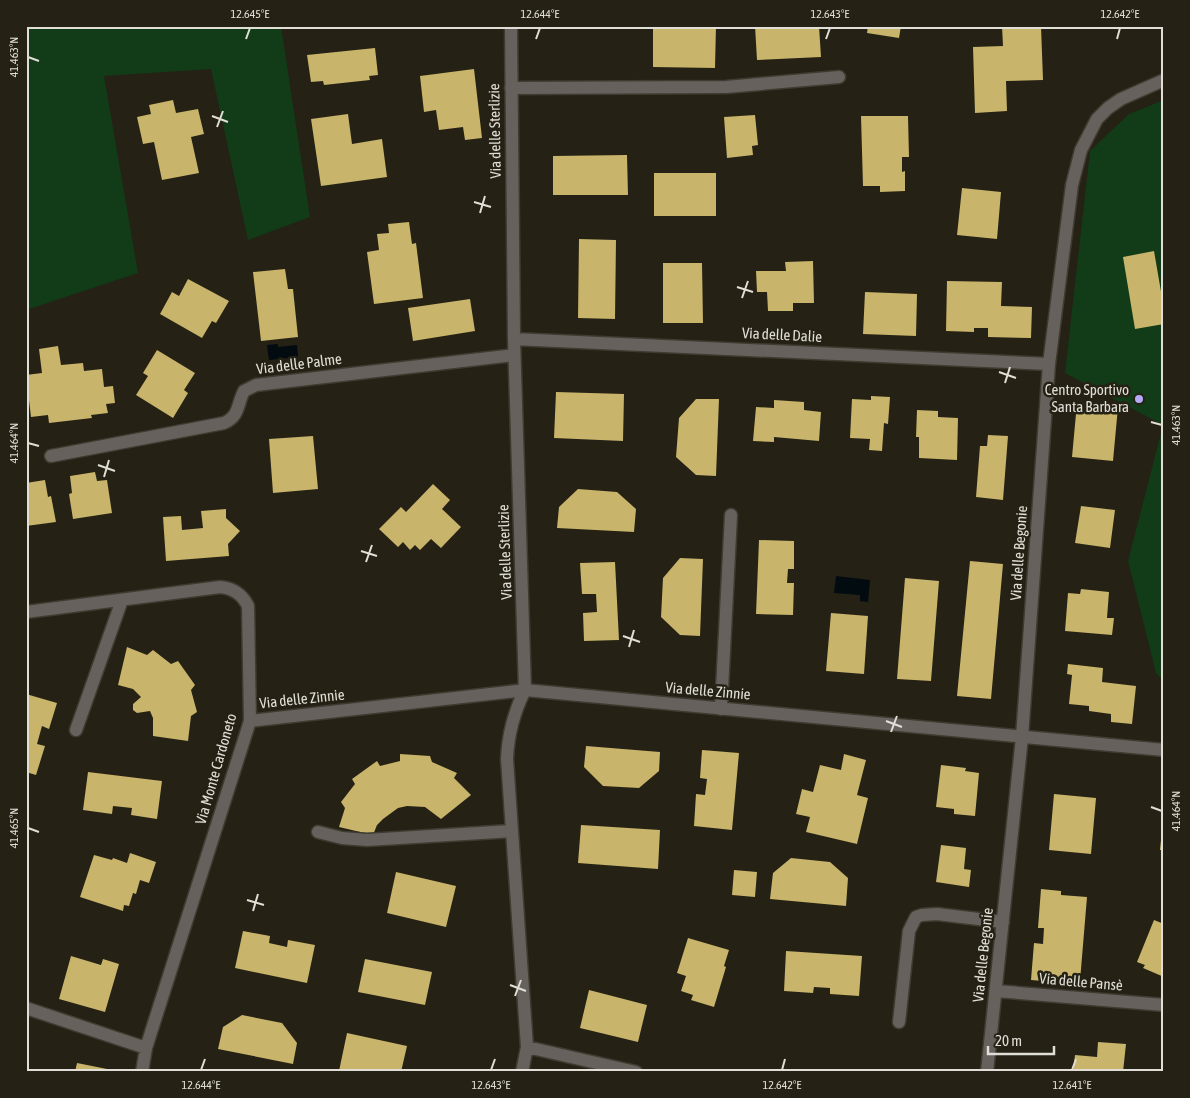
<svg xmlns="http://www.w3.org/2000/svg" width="1190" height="1098" viewBox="0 0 1190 1098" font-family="'Asap Condensed',sans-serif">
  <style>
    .green { fill: #123b17 }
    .water { fill: #020b0f }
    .building { fill: #c8b46a }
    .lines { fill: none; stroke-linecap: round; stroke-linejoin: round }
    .street-casing { stroke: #3f3b30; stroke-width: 15 }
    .street { stroke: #67615d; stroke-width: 12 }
    .ticks { fill: none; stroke: #e0ded6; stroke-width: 2 }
    .poi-dot { fill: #b4acf9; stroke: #252115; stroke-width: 2 }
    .labels { text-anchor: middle; stroke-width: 5; stroke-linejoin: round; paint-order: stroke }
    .street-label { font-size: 15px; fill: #e0ded6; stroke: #252115 }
    .poi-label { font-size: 15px; fill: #e0ded6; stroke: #252115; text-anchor: end }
    .neatline { fill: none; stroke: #e0ded6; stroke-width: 2 }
    .ticks-label { font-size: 12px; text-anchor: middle; fill: #e0ded6 }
  </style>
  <rect width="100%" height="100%" fill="#252115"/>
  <path class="green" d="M26,26h255l29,191 -62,23 -37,-171 -107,7 34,197 -112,37z
    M1164,100v581l-8,-8 -28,-112 35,-136 -98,-52 25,-222 39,-37z"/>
  <path class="water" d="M278,344v3l19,-2 1,12 -29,3 -2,-15z
    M836,576l34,4 -2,22 -8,-1v-6l-26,-2z"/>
  <path class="building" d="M653,26h63l-1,42 -62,-1z
    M755,26h64l2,31 -64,3z
    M868,26h33l-2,12 -32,-5z
    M1002,26h39l2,54 -37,1 1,30 -32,2 -2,-66 30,-1z
    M375,48l3,27 -9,1 1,4 -46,5 -1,-4 -12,1 -4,-27z
    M474,69l8,69 -17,2 -2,-13 -24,3 -3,-20 -12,2 -4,-36z
    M173,100l3,13 22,-4 6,25 -13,3 8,36 -37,7 -8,-38 -11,2 -6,-27 14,-3 -2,-9z
    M348,114l4,30 30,-5 5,38 -66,9 -10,-67z
    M755,115l3,30 -6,1 1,9 -26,3 -3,-41z
    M861,116h47l1,41h-7v15l3,-1v20l-25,1v-6h-17z
    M627,155l1,40h-75v-39z
    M654,173h62v43h-62z
    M962,188l39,4 -4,47 -40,-4z
    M409,222l3,22 4,-1 7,55 -49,6 -7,-52 12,-2 -2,-16 12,-1 -1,-9z
    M579,239l37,1 -1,79 -37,-1z
    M1154,251l10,58v15l-29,5 -12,-72z
    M813,261l1,42h-21v8h-25l-1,-19h-10l-1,-21h30l-1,-9z
    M663,263h39l1,60h-40z
    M285,269l3,20h5l5,48 -37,4 -8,-69z
    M188,279l41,22 -13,22 -4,-2 -10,17 -42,-24 12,-22 7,4z
    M947,281l55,1 -1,24 31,1 -1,31 -43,-1v-9h-14v4l-28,-1z
    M865,292l52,2 -1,42 -53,-2z
    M470,299l5,32 -62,10 -5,-33z
    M58,346l3,19 22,-2 1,8 18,-2 2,18 9,-1 2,17 -9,1 2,9 -17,2 1,3 -43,5 -1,-8 -17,2 -5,-42 16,-2 -3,-24z
    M157,350l38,23 -11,17 4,3 -15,25 -37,-23 12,-19 -5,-3z
    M556,392l68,2 -1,47 -69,-3z
    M871,396l19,1 -2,27 -4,-1 -2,28 -13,-1 1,-11 -20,-1 2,-39 19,1z
    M696,399h23l-3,77 -20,-1 -20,-18 3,-39z
    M774,400l30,2v8l17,2 -2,29 -45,-4v5l-21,-1 3,-34 18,1z
    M1077,403l41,4 -5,54 -41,-4z
    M917,410l21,1v6l20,1 -1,42 -38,-2v-21h-3z
    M988,435l20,1 -5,64 -27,-3 4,-51h7z
    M313,436l5,53 -45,4 -4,-54z
    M95,472l2,9 10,-1 5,33 -39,6 -4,-25 3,-1 -2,-17z
    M45,480l3,17 3,-1 5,26 -30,4v-43z
    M433,484l17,16 -8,9 19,18 -20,21 -10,-9 -11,11 -5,-5 -5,5 -7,-8 -5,5 -19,-18 22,-22 5,5z
    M578,489l39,3 19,17 -2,23 -77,-4 2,-21z
    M1081,506l34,4 -5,38 -35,-5z
    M226,509v9l14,13 -12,13 1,12 -63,5 -3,-44 18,-1 1,14 21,-2 -2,-17z
    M759,540l35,1v28h-6l-1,14h7l-1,32 -37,-1z
    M680,558l23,1 -3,77 -20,-1 -19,-18 2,-39z
    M970,561l33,3 -12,135 -34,-3z
    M615,562l4,78 -35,1 -1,-28 14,-1 -1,-18h-14l-2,-31z
    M905,578l34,3 -8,100 -34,-2z
    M1081,589l28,3 -2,26h7l-2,17 -47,-4 3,-38 12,1z
    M831,613l37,3 -4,58 -38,-3z
    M127,647l20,8 6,-5 18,14 7,-3 17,24 -4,5 6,22 -6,4 -3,25 -35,-5v-18l-3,-7 -13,2 -4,-3v-6l8,-7 -8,-8 -15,-4z
    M1068,664l35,4 -1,14 34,4 -4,38 -21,-2v-8l-22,-3v-5l-20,-2 3,-29 -5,-1z
    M26,694l31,9 -8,26 -7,-3 -5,18 8,2 -9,29 -10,-3z
    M586,746l74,6 -1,19 -20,17 -36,-2 -19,-19z
    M702,750l37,3 -7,77 -38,-4 2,-32 9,1 2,-16 -7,-1z
    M400,754l30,2 2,6 25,11 -3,5 17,17 -30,24 -16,-12 -18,-1 -9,2 -15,11 -6,6 -4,10 -34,-8 6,-19 -4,-6 14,-18 -3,-5 25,-18 3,5 20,-5z
    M844,754l22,6 -9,35 11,3 -11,46 -51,-12 4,-15 -14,-3 6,-25 11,3 7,-27 21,5z
    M941,765l25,3 -1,3 14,2 -4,43 -21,-2v-5l-18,-2z
    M88,772l74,9 -5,38 -26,-4 1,-7 -19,-2 -1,8 -29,-4z
    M1054,794l42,4 -5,56 -42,-4z
    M581,825l79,5 -2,39 -80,-6z
    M1162,830h2v33l-3,-1 1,-12h-2z
    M941,845l25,3 -2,21 7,1 -2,17 -33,-5z
    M130,853l26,9 -7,21 -9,-3 -4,14 -3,-1 -4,13 -5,-1 -1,6 -43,-14 14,-42 18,5 1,-2 14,5z
    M791,858l39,4 18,16 -2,28 -76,-7 3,-26z
    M734,870l23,2 -2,25 -23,-2z
    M396,872l60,14 -10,41 -59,-14z
    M1041,889l20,2v4l26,2 -7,84 -25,-3v4l-24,-2 3,-37 9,1 1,-16h-6z
    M1154,920l10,4v53l-21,-9 2,-3 -8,-3z
    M243,931l27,5 -1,7 18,4 1,-7 27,5 -8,38 -72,-15z
    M688,938l41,12 -5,16 2,1 -12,40 -23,-7 2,-5 -12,-4 5,-15 -9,-3z
    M786,951l76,5 -3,40 -29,-2v-6l-16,-1 -1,6 -29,-2z
    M71,956l30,9 2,-6 16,5 -14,48 -46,-13z
    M365,959l67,13 -7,33 -67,-13z
    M589,990l58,15 -9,37 -58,-14z
    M242,1015l40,8 15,20 -4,21 -75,-15 5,-22z
    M347,1033l60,13 -6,26 -62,-1z
    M1098,1042l28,2 -3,28h-50l2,-17 22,2z
    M77,1063l40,8v1h-42z"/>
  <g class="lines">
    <g class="street-casing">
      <path id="street" d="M511,26l3,313 11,351c-11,22 -17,44 -18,69l20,288 -5,25
        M511,88l215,-1 113,-10
        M514,339l535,25
        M51,456l173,-33c16,-7 13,-19 20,-32l12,-6 258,-30
        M26,612l194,-25c13,1 22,7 28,19l2,115 -104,327 -4,24
        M721,709l10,-194
        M250,721l275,-31 639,60
        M76,730l46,-130
        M318,832l24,6 25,2 145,-9
        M996,991l168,14
        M26,1008l120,40
        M899,1022l10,-91 7,-14 6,-2 15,-1 66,8
        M527,1047l109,25
        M987,1072l35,-335 27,-373 23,-179 9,-35 16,-31 11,-11 13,-9 43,-19"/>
    </g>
    <use href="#street" class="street"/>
  </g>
  <path class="ticks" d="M246,39l4,-11M536,39l4,-11M826,39l4,-11M1117,39l3,-11M28,57l11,4M212,116l16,6M217,127l6,-16M474,202l17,5M480,213l5,-17M737,287l16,5M742,298l6,-17M999,372l17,6M1005,383l5,-16M1151,422l11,3M28,443l11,3M98,465l17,6M104,477l5,-17M361,551l16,5M366,562l6,-17M623,636l17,6M629,647l5,-17M886,721l16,6M891,732l6,-16M1151,807l11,4M28,828l11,4M247,900l17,5M253,911l5,-17M510,985l16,6M515,996l6,-16M201,1070l4,-11M491,1070l4,-11M782,1070l3,-11M1072,1070l4,-11"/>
  <circle class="poi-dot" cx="1139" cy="399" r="5"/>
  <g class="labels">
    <g class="street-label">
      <text transform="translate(495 131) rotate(-91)" y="5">Via delle Sterlizie</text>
      <text transform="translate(782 335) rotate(3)" y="5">Via delle Dalie</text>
      <text transform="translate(299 364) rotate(-7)" y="5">Via delle Palme</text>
      <text transform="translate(505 552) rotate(-92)" y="5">Via delle Sterlizie</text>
      <text transform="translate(1019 553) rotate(-86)" y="5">Via delle Begonie</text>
      <text transform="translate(708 691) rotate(5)" y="5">Via delle Zinnie</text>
      <text transform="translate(302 699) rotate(-6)" y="5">Via delle Zinnie</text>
      <text transform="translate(216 769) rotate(-74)" y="5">Via Monte Cardoneto</text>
      <text transform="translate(983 955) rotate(-84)" y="5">Via delle Begonie</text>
      <text transform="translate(1081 982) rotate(5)" y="5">Via delle Pansè</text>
    </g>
    <g class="poi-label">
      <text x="1129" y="395">Centro Sportivo<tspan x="1129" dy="17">Santa Barbara</tspan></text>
    </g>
  </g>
  <rect width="1190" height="1098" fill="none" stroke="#252115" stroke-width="55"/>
  <path d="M988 1046v8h66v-8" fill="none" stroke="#e0ded6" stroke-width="2.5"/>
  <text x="995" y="1046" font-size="15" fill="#e0ded6" stroke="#252115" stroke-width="4" paint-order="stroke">20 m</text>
  <rect x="28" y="28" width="1134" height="1042" class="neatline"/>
  <g class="ticks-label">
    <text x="250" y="18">12.645°E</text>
    <text x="540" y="18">12.644°E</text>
    <text x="830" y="18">12.643°E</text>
    <text x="1120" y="18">12.642°E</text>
    <text transform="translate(14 57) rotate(-90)" y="4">41.463°N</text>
    <text transform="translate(1176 425) rotate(-90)" y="4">41.463°N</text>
    <text transform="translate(14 443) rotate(-90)" y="4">41.464°N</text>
    <text transform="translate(1176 811) rotate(-90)" y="4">41.464°N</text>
    <text transform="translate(14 828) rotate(-90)" y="4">41.465°N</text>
    <text x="201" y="1089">12.644°E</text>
    <text x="491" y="1089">12.643°E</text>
    <text x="782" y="1089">12.642°E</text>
    <text x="1072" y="1089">12.641°E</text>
  </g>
</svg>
